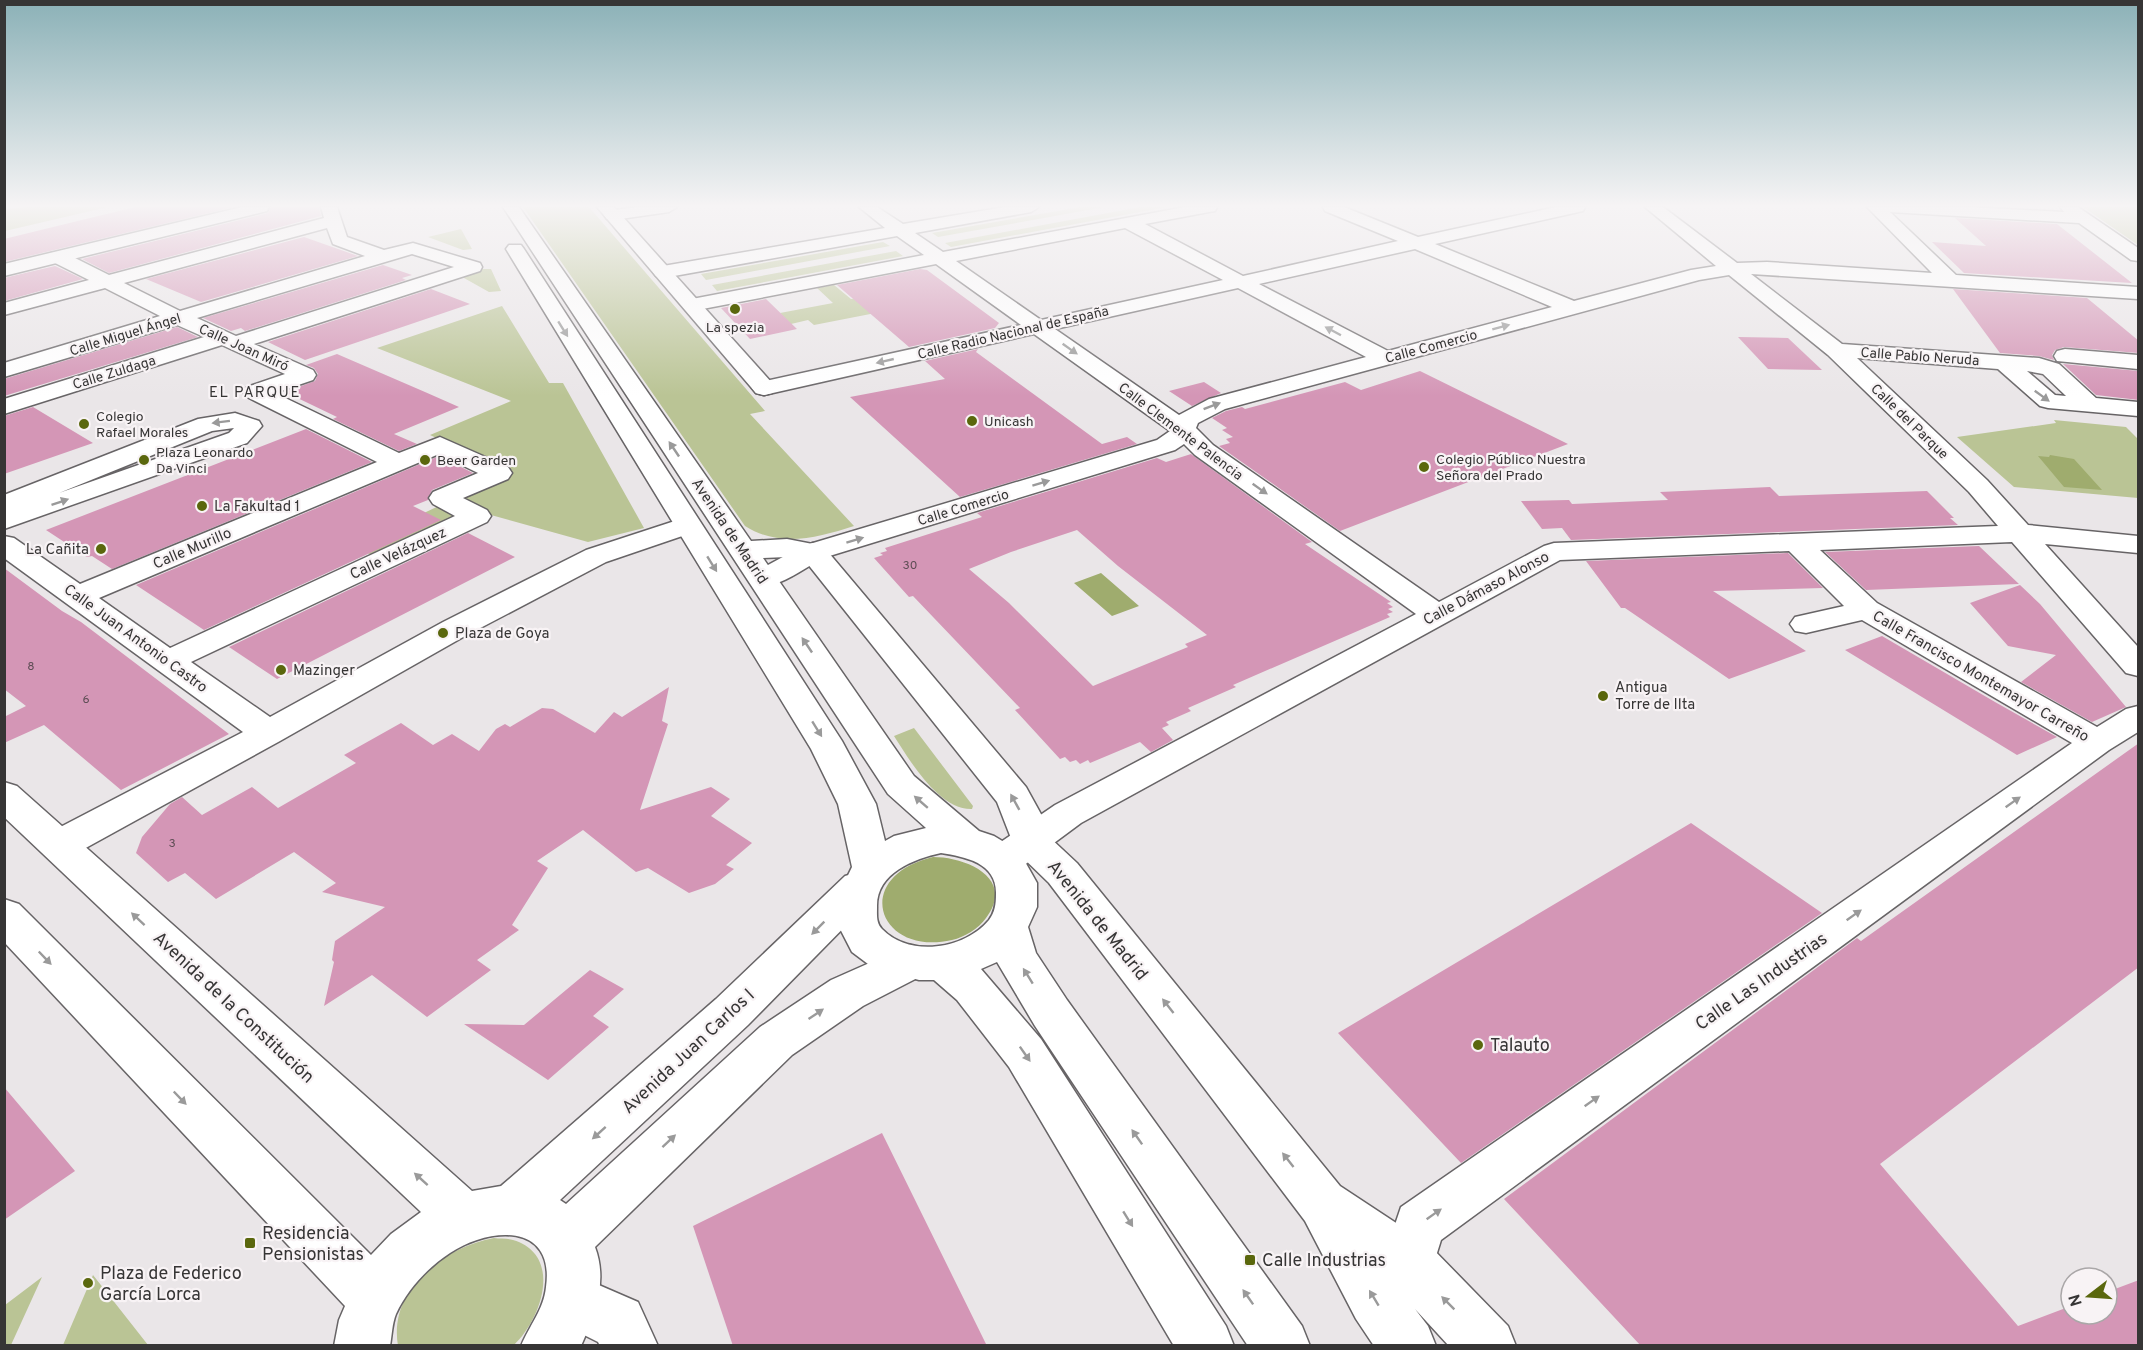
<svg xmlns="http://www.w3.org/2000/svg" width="2143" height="1350" viewBox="0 0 2143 1350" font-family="Overpass,sans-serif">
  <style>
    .green { fill: #bac495 }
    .water { fill: #9fac6e }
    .building { fill: #d496b6; fill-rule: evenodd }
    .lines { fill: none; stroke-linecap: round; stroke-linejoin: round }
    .street-casing { stroke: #676466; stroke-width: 3 }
    .secondary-casing { stroke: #676466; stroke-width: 3 }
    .primary-casing { stroke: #676466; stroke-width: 3 }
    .street { fill: #fff; fill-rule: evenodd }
    .secondary { fill: #fff; fill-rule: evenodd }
    .primary { fill: #fff; fill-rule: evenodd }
    .oneway { fill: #9a9a9a }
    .poi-dot { fill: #5a670d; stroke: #f8f3f5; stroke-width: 2 }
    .labels { text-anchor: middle; stroke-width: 4.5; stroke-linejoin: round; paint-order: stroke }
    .number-label { font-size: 12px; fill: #5e4d55 }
    .far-poi-label { font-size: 14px; fill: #363535; stroke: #f8f3f5; text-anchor: start }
    .far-street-label { font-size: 14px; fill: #363535; stroke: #f8f3f5 }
    .far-quarter-label { font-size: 15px; letter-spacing: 1.5px; fill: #363535; stroke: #f8f3f5 }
    .poi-label { font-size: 15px; fill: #363535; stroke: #f8f3f5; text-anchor: start }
    .street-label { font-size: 15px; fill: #363535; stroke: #f8f3f5 }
    .near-street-label { font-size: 18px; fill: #363535; stroke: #f8f3f5 }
    .near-poi-label { font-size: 18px; fill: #363535; stroke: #f8f3f5; text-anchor: start }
  </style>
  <rect width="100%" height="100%" fill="#eae6e8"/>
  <path class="green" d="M26,207h82l-103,24v-22z
    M523,207h66l176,204 -15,3 104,112c-37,12 -75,22 -109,0z
    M1080,207h25l-167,30 -6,-4z
    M1140,207h27l-216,40 -6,-4z
    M2083,207h55v38z
    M461,229l11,20 -9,1 -35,-13z
    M883,242l7,4 -184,34 -5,-6z
    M896,251l7,5 -186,35 -5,-6z
    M484,269h7l10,22 -12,1 -25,-14 -1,-6z
    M834,285l17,14 51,-10 -6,20 -82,16 -6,-5 -17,4 -11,-11 53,-10 -16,-15z
    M502,306l47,77h14l81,145 -56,14 -97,-27 -34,-17 54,-25 -81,-38 81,-34 -134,-53z
    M2054,420l72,7 12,12v59l-124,-11 -57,-50 99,-14z
    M443,504l22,11 -90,42 -21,-11z
    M914,728l59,78 -1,3c-33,1 -62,-48 -78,-73z
    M494,1238c6,1 14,0 19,2 51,15 28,80 1,105l-116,1c-10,-58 47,-99 96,-108z
    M93,1275l55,70h-85z
    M42,1277l-31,68h-6v-40z"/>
  <path class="water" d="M2050,455l24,4 28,31 -38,-3 -26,-31 11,1z
    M1101,573l38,33 -27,10 -38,-33z
    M933,857c33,0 83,21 53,61 -8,11 -21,19 -34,22 -74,17 -102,-63 -19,-83z"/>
  <path class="building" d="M135,207h99l-230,55v-23z
    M271,207h48l2,9 -212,57 -27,-14 186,-46z
    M1955,218l102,6 75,59 -168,-10 -32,-31 54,4z
    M304,237l54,19 -157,46 -55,-23z
    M383,265l29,10 -10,3 4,2 -161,51 -4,-3 -10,3 -28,-13z
    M55,266l28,13 -79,22v-23z
    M920,269l7,1 72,53 -4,5 -86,19 -72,-62z
    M431,289l39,15 -165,56 -37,-18z
    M1953,289l134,9 52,43v12l-75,-6 -9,3 -3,5 2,5 -15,-4 -39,-3z
    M766,299l31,30 -47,10 -29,-31z
    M177,327l21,10 -194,59v-17z
    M1738,337l50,1 34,32 -54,-1z
    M978,349l-2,3 126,92 25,-7 10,7 -177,53 -110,-100 95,-18 -20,-18z
    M337,354l88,38 34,15 -65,27 23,10 -18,7 -66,-32 4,-2 -52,-25 30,-11 3,-7 -4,-6 -8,-3z
    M2063,364l76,7v29l-43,-5z
    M1420,371l148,73 -228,87 -121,-85 11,-3 -4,-4 7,-2 -11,-7 5,-2 -15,-10 14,-7 16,-4 3,2 100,-27 16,8z
    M1204,382l17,11 -29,13 -23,-15z
    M33,407l60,36 -89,31v-58z
    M306,429l66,33 -260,107 -20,-13 -5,1 -41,-27z
    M1191,454l121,88 -7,2 86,58 -4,1 6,4 -5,2 5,3 -6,2 3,3 -157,68 3,2 -48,21 3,3 -25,11 3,3 -7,3 11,12 -22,12 -11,-10 -50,21 -2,-3 -8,4 -4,-4 -6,2 -5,-5 -5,2 -45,-49 5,-2 -107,-112 -4,1 -35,-39 9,-3 -3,-2 7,-2 -2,-3 97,-31 -5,-4 180,-55 9,4zM1077,530l41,36 89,69 -22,9 3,3 -95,39 -84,-83 -40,-34 42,-17z
    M439,456l34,17 -41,17 -4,10 -15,6 28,14 -237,110 -68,-45z
    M1770,487l9,9 148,-5 27,27h-4l8,7 -387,15 -9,-12 -20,1 -21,-28 48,-1 3,4 96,-4 -8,-8z
    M468,533l47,24 -238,122 -48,-32z
    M1979,546l40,38 -153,6 -41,-38z
    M1788,553l35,35 -110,3 93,60 -77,28 -104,-71h-4l-35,-47z
    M4,568l58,43 19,11 148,112 -108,56 -77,-65 -40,18v-26l22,-11 -22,-17z
    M2020,585l20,19 86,103 -34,15 -71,-40 35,-27 -48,-9 -38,-43z
    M1882,636l113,66 62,35 -40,18 -172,-105z
    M669,687l-7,34 6,3 -28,86 71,-23 19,12 -19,17 41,27 -26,22 8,4 -19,15 -26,9 -41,-25 -12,4 -53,-42 -46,31 11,7 -36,57 7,5 -42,30 14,10 -64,47 -55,-42 -48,31 10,-44 -2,-2 3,-19 50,-34 -63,-15 14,-9 -42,-31 -78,47 -31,-26 -17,9 -32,-29 6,-16 28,-33 12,-7 20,18 50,-28 26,21 78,-45 -12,-8 57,-32 32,22 19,-11 27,17 17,-22 9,-5 5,3 32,-19 11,1 42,24 19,-21 8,5z
    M2139,743v224l-259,197 138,162 53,-20v8h36v-22l32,-12v66h-498l-137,-147 353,-261 4,3z
    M1691,823l131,90 -361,250 -123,-130z
    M590,970l34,19 -31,27 16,11 -61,53 -84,-56 60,1z
    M4,1087l71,84 -71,49z
    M882,1133l105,213h-254l-40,-120z"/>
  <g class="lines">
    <g class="street-casing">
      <path id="street" d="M321,207h16l10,30 37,13 29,-7 67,20 2,4 -2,4 -226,73 59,26 3,5 -3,5 -38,13 124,60 41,-16 68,30 4,6 -4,6 -45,19 24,12 4,6 -4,6 -296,140 79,55 173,-95 143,-72 101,-33 10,2 4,6 -4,6 -91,31 -141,74 -185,105 -207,114 -14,4 -14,-4 -5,-10 5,-10 198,-103 -239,-174v-22l10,2 66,46 297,-122 -130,-65 -4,-5 4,-5 38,-13 -63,-29 -218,69v-15l200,-62 -27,-12 -173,52v-14l156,-47 -55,-28 -101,27v-12l85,-23 -38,-19 -2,-4 2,-4h14l44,22 215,-57zM327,228l6,16 32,12 -185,55 -56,-28zM412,254l42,13 -218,69 -39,-18zM439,454l39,19 -45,19 -4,6 4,6 22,12 -285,132 -71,-50z
        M637,207h40l-8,5 -56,8 -6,-1 -3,-4 3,-4z
        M859,207h18l26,17 102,-17h34l-8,5 -116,21 28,19 242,-45h32l-2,4 -6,1 -64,12 98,52 155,-35 -73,-30 -2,-4h21l74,30 138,-30h29l-2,4 -148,33 139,57 117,-31 25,-4 -71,-59h18l74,56 30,-1 165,11 -65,-66h102l95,5 -4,-5h18l60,41v13l-7,-1 -52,-37 -189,-11 66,63 182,12v12l-387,-25 91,70 197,14 20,6 37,34 42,4v14l-90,-8 -8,-2 -42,-37 -141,-11 130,122 41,45 110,11v17l-93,-9 93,103v29l-12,-3 -114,-131 -192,8 57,53 220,124 29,-18 12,-3v26l-29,18 -668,490 -13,42 -19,8 -19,-8 -8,-19 19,-56 671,-464 -210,-123 -56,13 -11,-2 -5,-7 5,-7 49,-11 -55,-55 -229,9 -479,263 -58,43 -14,4 -14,-4 -6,-10 6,-10 60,-41 361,-191 -221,-159 -11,-11 -9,6 -352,108c-21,11 -46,33 -70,27l-5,-6 5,-6 50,-27 354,-106 13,-9 -136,-97 -270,61 -8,-2 -4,-5 4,-5 265,-58 -85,-61 -244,47 -7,-2 -3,-4 3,-4 7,-2 232,-44 -27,-19 -234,42 -7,-2 -3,-4 3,-4 7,-2 222,-38zM1125,228l98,52 -182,40 -85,-59zM1415,249l137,58 -164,44 -129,-67zM1729,275l99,80 141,137 29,34 -444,17 -10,3 -105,56 -226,-157 -17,-17 2,-5 27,-14 474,-129zM1238,288l128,69 -157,42 -30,16 -124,-86zM2027,371l16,3 23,22 -11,-1z
        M2065,349l73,6v14l-81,-8 -3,-5 3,-5z
        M235,413l24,8 3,5 -15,17 -243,86v-34l194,-76zM234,428l-5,5 -170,60 153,-62z
        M571,1273l67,29 20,44h-58l-2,-4 -46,-23 -8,-19 8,-19z"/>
    </g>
    <g class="secondary-casing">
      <path id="secondary" d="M242,207h27l-2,4 -263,65v-12z
        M597,207h17l158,176 4,5 -4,5 -8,2 -8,-2z
        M813,543l10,3 203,241 16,29 5,19 30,28 263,323 88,58 80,82 8,20h-67l-34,-37 13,17 8,20h-62l-18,-27 -51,-98 -256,-338 -33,-32 -19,-49 -194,-244 -4,-6 4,-6z
        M4,782l13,4 455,405 29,-5 215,-187 129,-123 14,-4 14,4 6,11 -6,11 -125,127 -188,175 6,4 194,-177 71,-47 79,-35 15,5 6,12 -6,12 -62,32 -71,49 -197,192c13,35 0,67 -14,99h-60c8,-20 23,-37 25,-59 9,-65 -57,-60 -96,-34 -22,14 -43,37 -54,61 -4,10 -4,21 -6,32h-56l5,-26 6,-14 -341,-364v-43l15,5 352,351 20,-21 30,-22 -417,-395z"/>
    </g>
    <g class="primary-casing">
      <path id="primary" d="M503,207h16l232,334 36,-2 36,7 4,6 -4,6 -10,3 -26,-4 -24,1 151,218 65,55 15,5 25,15 18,32v24l-9,20 8,26 31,47 235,326 8,20h-62l-213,-320 -38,-64 -16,7 60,70 185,287 8,20h-60l-165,-279 -52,-67 -23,-20h-15l-47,-13 -20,-15 -16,-31v-21l16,-33 -14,-63 -27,-55 -305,-500 3,-4h12l3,4 318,492 34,63 9,37 9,-5 32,-8 -38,-34zM941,853c25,4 56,10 55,41 0,10 -1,18 -7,26 -24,29 -79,38 -107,9 -6,-6 -5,-14 -5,-22 -1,-34 37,-48 64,-54z"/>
    </g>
    <use href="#street" class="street"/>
    <use href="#secondary" class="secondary"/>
    <use href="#primary" class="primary"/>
  </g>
  <defs><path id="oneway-solid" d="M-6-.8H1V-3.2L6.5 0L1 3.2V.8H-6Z" transform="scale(1.5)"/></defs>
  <g class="oneway">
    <use href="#oneway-solid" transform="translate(1501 327) rotate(-15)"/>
    <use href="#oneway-solid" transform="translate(563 329) rotate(58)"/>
    <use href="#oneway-solid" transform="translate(1333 331) rotate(-152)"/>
    <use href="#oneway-solid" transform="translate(1070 349) rotate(35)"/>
    <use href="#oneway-solid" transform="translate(885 361) rotate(167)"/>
    <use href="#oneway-solid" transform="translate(2042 396) rotate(36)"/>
    <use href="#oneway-solid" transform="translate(1212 406) rotate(-21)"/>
    <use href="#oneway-solid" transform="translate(221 422) rotate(173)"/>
    <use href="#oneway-solid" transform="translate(674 449) rotate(-124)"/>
    <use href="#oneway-solid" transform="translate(1041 483) rotate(-17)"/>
    <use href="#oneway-solid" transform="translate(1260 489) rotate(35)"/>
    <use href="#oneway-solid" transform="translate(60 502) rotate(-19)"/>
    <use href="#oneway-solid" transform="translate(855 540) rotate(-17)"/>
    <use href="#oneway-solid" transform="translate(712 564) rotate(58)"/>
    <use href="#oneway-solid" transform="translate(807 645) rotate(-124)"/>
    <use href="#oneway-solid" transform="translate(817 729) rotate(58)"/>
    <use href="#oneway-solid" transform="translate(921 802) rotate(-139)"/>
    <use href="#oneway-solid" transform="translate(1015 802) rotate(-119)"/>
    <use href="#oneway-solid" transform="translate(2013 802) rotate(-35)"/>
    <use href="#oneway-solid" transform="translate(1854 915) rotate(-35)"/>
    <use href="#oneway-solid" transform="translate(138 919) rotate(-137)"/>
    <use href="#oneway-solid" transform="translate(818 928) rotate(135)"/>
    <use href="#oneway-solid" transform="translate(45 958) rotate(46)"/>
    <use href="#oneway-solid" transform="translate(1028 976) rotate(-122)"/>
    <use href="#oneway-solid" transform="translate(1168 1006) rotate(-128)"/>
    <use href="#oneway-solid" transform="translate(816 1014) rotate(-34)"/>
    <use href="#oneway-solid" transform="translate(1025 1054) rotate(55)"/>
    <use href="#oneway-solid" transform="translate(180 1098) rotate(46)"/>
    <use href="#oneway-solid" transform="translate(1592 1101) rotate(-35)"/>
    <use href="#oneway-solid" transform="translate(599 1133) rotate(138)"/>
    <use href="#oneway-solid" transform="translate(1137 1137) rotate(-125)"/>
    <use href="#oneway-solid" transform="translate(669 1141) rotate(-43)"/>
    <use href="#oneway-solid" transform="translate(1288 1160) rotate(-128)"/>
    <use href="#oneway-solid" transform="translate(421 1179) rotate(-138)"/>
    <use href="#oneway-solid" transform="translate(1434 1214) rotate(-35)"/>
    <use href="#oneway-solid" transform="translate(1128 1219) rotate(58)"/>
    <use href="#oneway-solid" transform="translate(1248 1297) rotate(-125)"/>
    <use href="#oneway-solid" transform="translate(1374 1298) rotate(-121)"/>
    <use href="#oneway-solid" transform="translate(1448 1303) rotate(-135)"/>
  </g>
  <linearGradient id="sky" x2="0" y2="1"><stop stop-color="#8bb1b7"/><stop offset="0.52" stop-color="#f6f4f5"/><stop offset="1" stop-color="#f6f4f5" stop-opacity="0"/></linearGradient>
  <rect width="2143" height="396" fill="url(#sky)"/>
  <g class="poi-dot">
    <circle cx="735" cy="309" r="6"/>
    <circle cx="972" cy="421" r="6"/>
    <circle cx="84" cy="424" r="6"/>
    <circle cx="144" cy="460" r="6"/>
    <circle cx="425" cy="460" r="6"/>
    <circle cx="1424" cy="467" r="6"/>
    <circle cx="202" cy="506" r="6"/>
    <circle cx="101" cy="549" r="6"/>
    <circle cx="443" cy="633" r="6"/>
    <circle cx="281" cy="670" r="6"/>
    <circle cx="1603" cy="696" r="6"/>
    <circle cx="1478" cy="1045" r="6"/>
    <rect x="244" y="1237" width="12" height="12" rx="3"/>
    <rect x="1244" y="1254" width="12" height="12" rx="3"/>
    <circle cx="88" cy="1283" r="6"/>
  </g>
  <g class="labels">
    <g class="number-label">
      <text x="910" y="569">30</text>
      <text x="31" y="670">8</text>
      <text x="86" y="703">6</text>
      <text x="172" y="847">3</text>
    </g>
    <g class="far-poi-label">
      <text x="735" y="332" text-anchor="middle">La spezia</text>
      <text x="96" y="421">Colegio<tspan x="96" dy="16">Rafael Morales</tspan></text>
      <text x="984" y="426">Unicash</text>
      <text x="156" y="457">Plaza Leonardo<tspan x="156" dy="16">Da Vinci</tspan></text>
      <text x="1436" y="464">Colegio Público Nuestra<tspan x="1436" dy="16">Señora del Prado</tspan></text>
      <text x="437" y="465">Beer Garden</text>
    </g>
    <g class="far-street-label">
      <text transform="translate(1013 332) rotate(-13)" y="5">Calle Radio Nacional de España</text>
      <text transform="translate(125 334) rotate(-17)" y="5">Calle Miguel Ángel</text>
      <text transform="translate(1431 346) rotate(-15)" y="5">Calle Comercio</text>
      <text transform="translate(244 347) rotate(24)" y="5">Calle Joan Miró</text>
      <text transform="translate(1920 356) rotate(4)" y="5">Calle Pablo Neruda</text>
      <text transform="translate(114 372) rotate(-17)" y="5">Calle Zuldaga</text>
      <text transform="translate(1910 421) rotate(44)" y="5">Calle del Parque</text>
      <text transform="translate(1181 431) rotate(37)" y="5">Calle Clemente Palencia</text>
      <text transform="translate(963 507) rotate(-17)" y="5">Calle Comercio</text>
    </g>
    <g class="far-quarter-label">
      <text x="255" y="397">EL PARQUE</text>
    </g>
    <g class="poi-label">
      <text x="214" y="511">La Fakultad 1</text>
      <text x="89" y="554" text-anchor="end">La Cañita</text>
      <text x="455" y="638">Plaza de Goya</text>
      <text x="293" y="675">Mazinger</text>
      <text x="1615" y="692">Antigua<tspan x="1615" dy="17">Torre de Ilta</tspan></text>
    </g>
    <g class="street-label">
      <text transform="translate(730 531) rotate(56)" y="5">Avenida de Madrid</text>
      <text transform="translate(192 548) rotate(-23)" y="5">Calle Murillo</text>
      <text transform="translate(398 553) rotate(-25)" y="5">Calle Velázquez</text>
      <text transform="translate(1486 588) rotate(-28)" y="5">Calle Dámaso Alonso</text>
      <text transform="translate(136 638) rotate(36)" y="5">Calle Juan Antonio Castro</text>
      <text transform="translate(1981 676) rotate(30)" y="5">Calle Francisco Montemayor Carreño</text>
    </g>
    <g class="near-street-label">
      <text transform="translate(1098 920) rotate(51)" y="6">Avenida de Madrid</text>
      <text transform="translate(1761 981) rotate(-35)" y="6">Calle Las Industrias</text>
      <text transform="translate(234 1007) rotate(43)" y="6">Avenida de la Constitución</text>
      <text transform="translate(688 1051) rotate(-43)" y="6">Avenida Juan Carlos I</text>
    </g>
    <g class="near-poi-label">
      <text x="1490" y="1051">Talauto</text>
      <text x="262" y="1239">Residencia<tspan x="262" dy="21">Pensionistas</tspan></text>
      <text x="1262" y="1266">Calle Industrias</text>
      <text x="100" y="1279">Plaza de Federico<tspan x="100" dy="21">García Lorca</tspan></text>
    </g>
  </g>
  <rect width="2143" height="1350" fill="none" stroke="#363535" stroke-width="12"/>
  <g transform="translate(2089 1296) rotate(253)"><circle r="28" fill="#f8f3f5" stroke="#aaa7a8" stroke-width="1.5"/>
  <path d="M0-4.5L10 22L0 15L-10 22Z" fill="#5a670d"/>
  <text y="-9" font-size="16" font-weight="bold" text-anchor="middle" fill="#363535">N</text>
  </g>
</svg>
